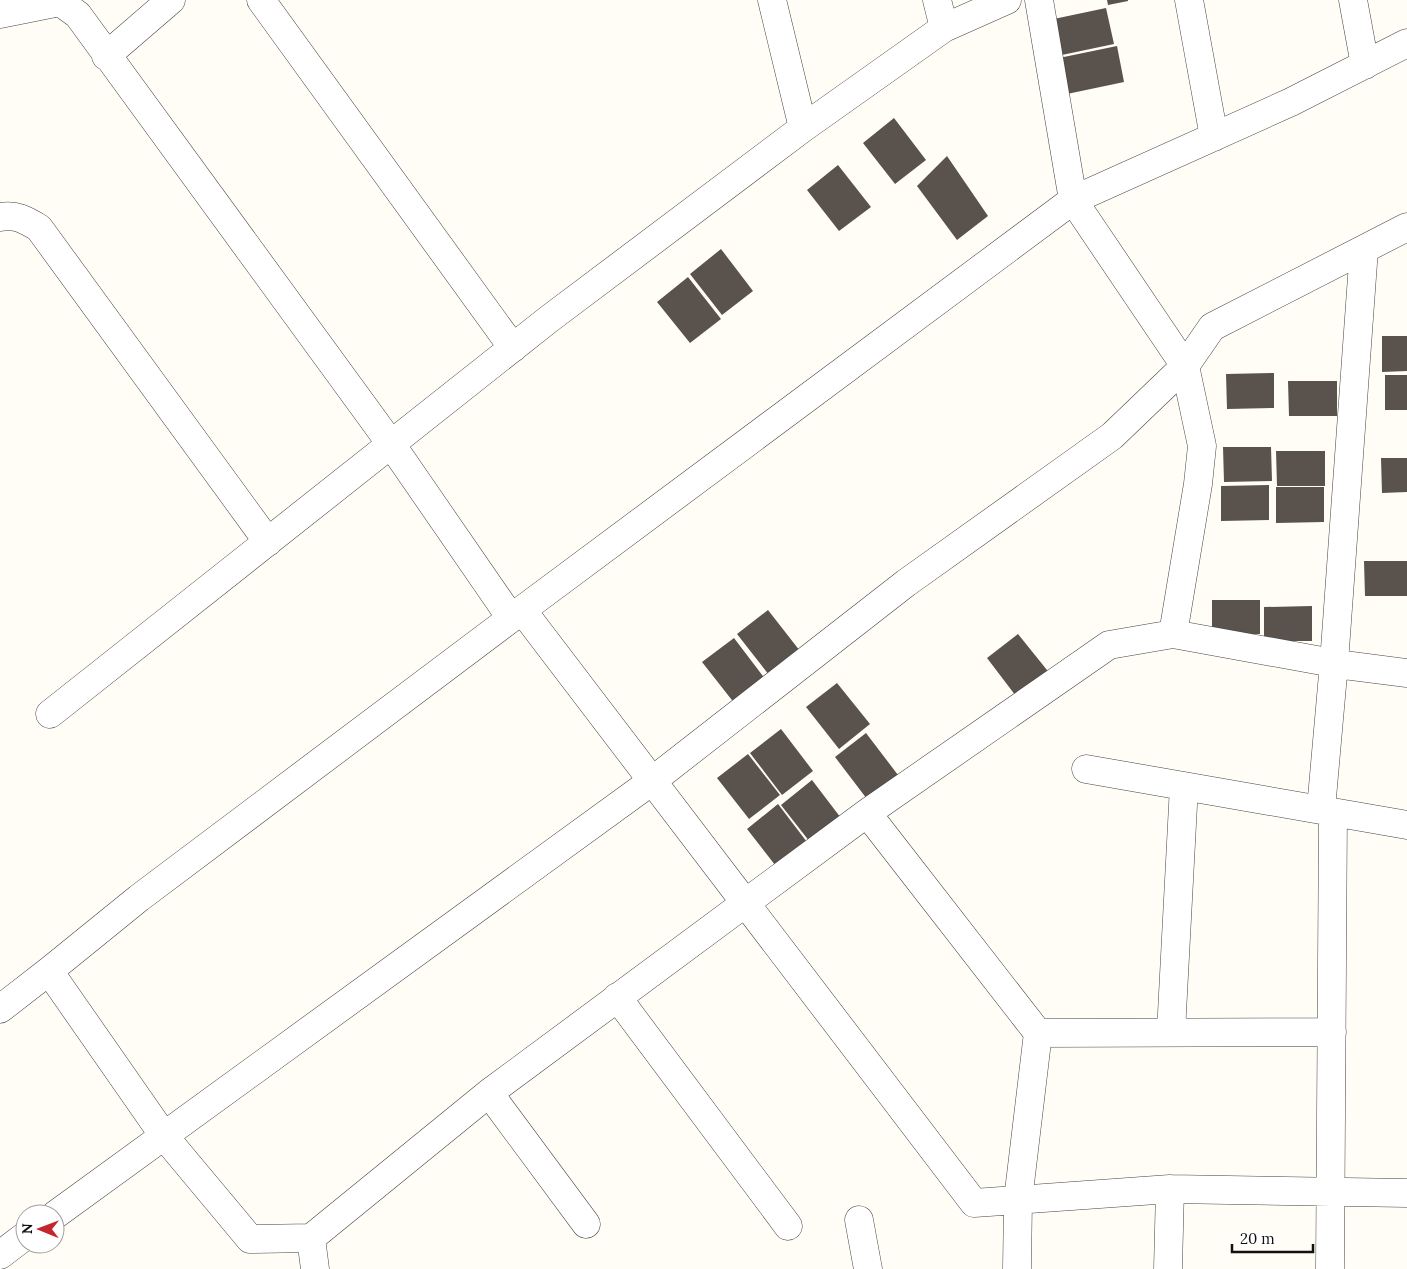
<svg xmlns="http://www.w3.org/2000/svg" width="1407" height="1269" viewBox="0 0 1407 1269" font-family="Lora,serif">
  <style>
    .building { fill: #5a524d }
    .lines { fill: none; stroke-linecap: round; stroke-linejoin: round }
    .minor-casing { stroke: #444; stroke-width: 29 }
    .minor { stroke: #fff; stroke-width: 28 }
  </style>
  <rect width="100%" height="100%" fill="#fffdf5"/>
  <path class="building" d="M1107,0h21v1l-20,4z
    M1106,8l8,36 -57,12 -8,-36z
    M1117,46l7,36 -57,12 -8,-36z
    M894,118l32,42 -31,24 -32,-41z
    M947,156l41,60 -31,24 -40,-54z
    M838,165l33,42 -32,24 -32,-41z
    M721,249l32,42 -31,24 -32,-41z
    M688,277l33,42 -31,24 -33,-41z
    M1382,336h25v35l-25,1z
    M1274,373v35l-47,1 -1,-35z
    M1385,375h22v35h-22z
    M1288,381h49v35h-48z
    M1223,447h48l1,34 -48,1z
    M1276,451h49v35h-48z
    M1381,458h26v34l-25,1z
    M1269,485v35l-48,1v-35z
    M1276,487h48v35l-48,1z
    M1364,561h43v35h-42z
    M1212,600h48v34l-48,1z
    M1312,606v35h-48v-34z
    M768,610l32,41 -31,24 -32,-41z
    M1018,634l33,41 -32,25 -32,-42z
    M734,638l32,42 -31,24 -33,-42z
    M837,683l33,41 -31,25 -33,-42z
    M781,729l32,42 -31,24 -32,-42z
    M866,733l32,42 -31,24 -32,-42z
    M748,754l32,41 -31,24 -32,-41z
    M812,780l32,42 -31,24 -32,-41z
    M778,804l32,42 -31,24 -32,-41z"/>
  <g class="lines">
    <g class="minor-casing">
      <path id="minor" d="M261,0l252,348
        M1039,0l34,200 112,166 17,80 -4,38 -25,150
        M1189,0l25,137
        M1353,0l12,65
        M0,14l55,-11 8,1 15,11 313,429 120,174
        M944,28l63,-28
        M106,56l65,-56
        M803,128l141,-100 -7,-28
        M0,217c16,-3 26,3 39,11l229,314
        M522,610l452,593 196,-14 237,4
        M50,714l499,-395 254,-191 -31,-128
        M1086,769l321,56
        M1321,809l13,-146 30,-414
        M867,813l171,220
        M49,971l115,165 86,103 61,-1 4,31
        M617,997l171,229
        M0,1009l49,-38 90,-73 383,-288 551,-410 218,-98 116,-59
        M1171,1032l13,-246
        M489,1093l378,-280 242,-168 64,-11 171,31 63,8
        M55,1215l597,-434 254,-198 206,-147 73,-70 27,-39 195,-100
        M859,1220l9,49
        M311,1238l178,-145 97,131
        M0,1255l25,-19
        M1017,1269l1,-69 20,-167 294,-1
        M1168,1269l2,-80
        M1330,1269l3,-457"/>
    </g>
    <use href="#minor" class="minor"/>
  </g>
  <g transform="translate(40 1229) rotate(271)"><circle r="24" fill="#ffffff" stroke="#a0a0a0"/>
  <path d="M0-4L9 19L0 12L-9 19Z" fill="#c4262e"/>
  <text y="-8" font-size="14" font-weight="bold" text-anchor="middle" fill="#111111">N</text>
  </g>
  <path d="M1232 1244v8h81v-8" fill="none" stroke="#111111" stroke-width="2.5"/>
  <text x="1240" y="1244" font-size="15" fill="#111111" stroke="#ffffff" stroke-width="4" paint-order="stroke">20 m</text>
</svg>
